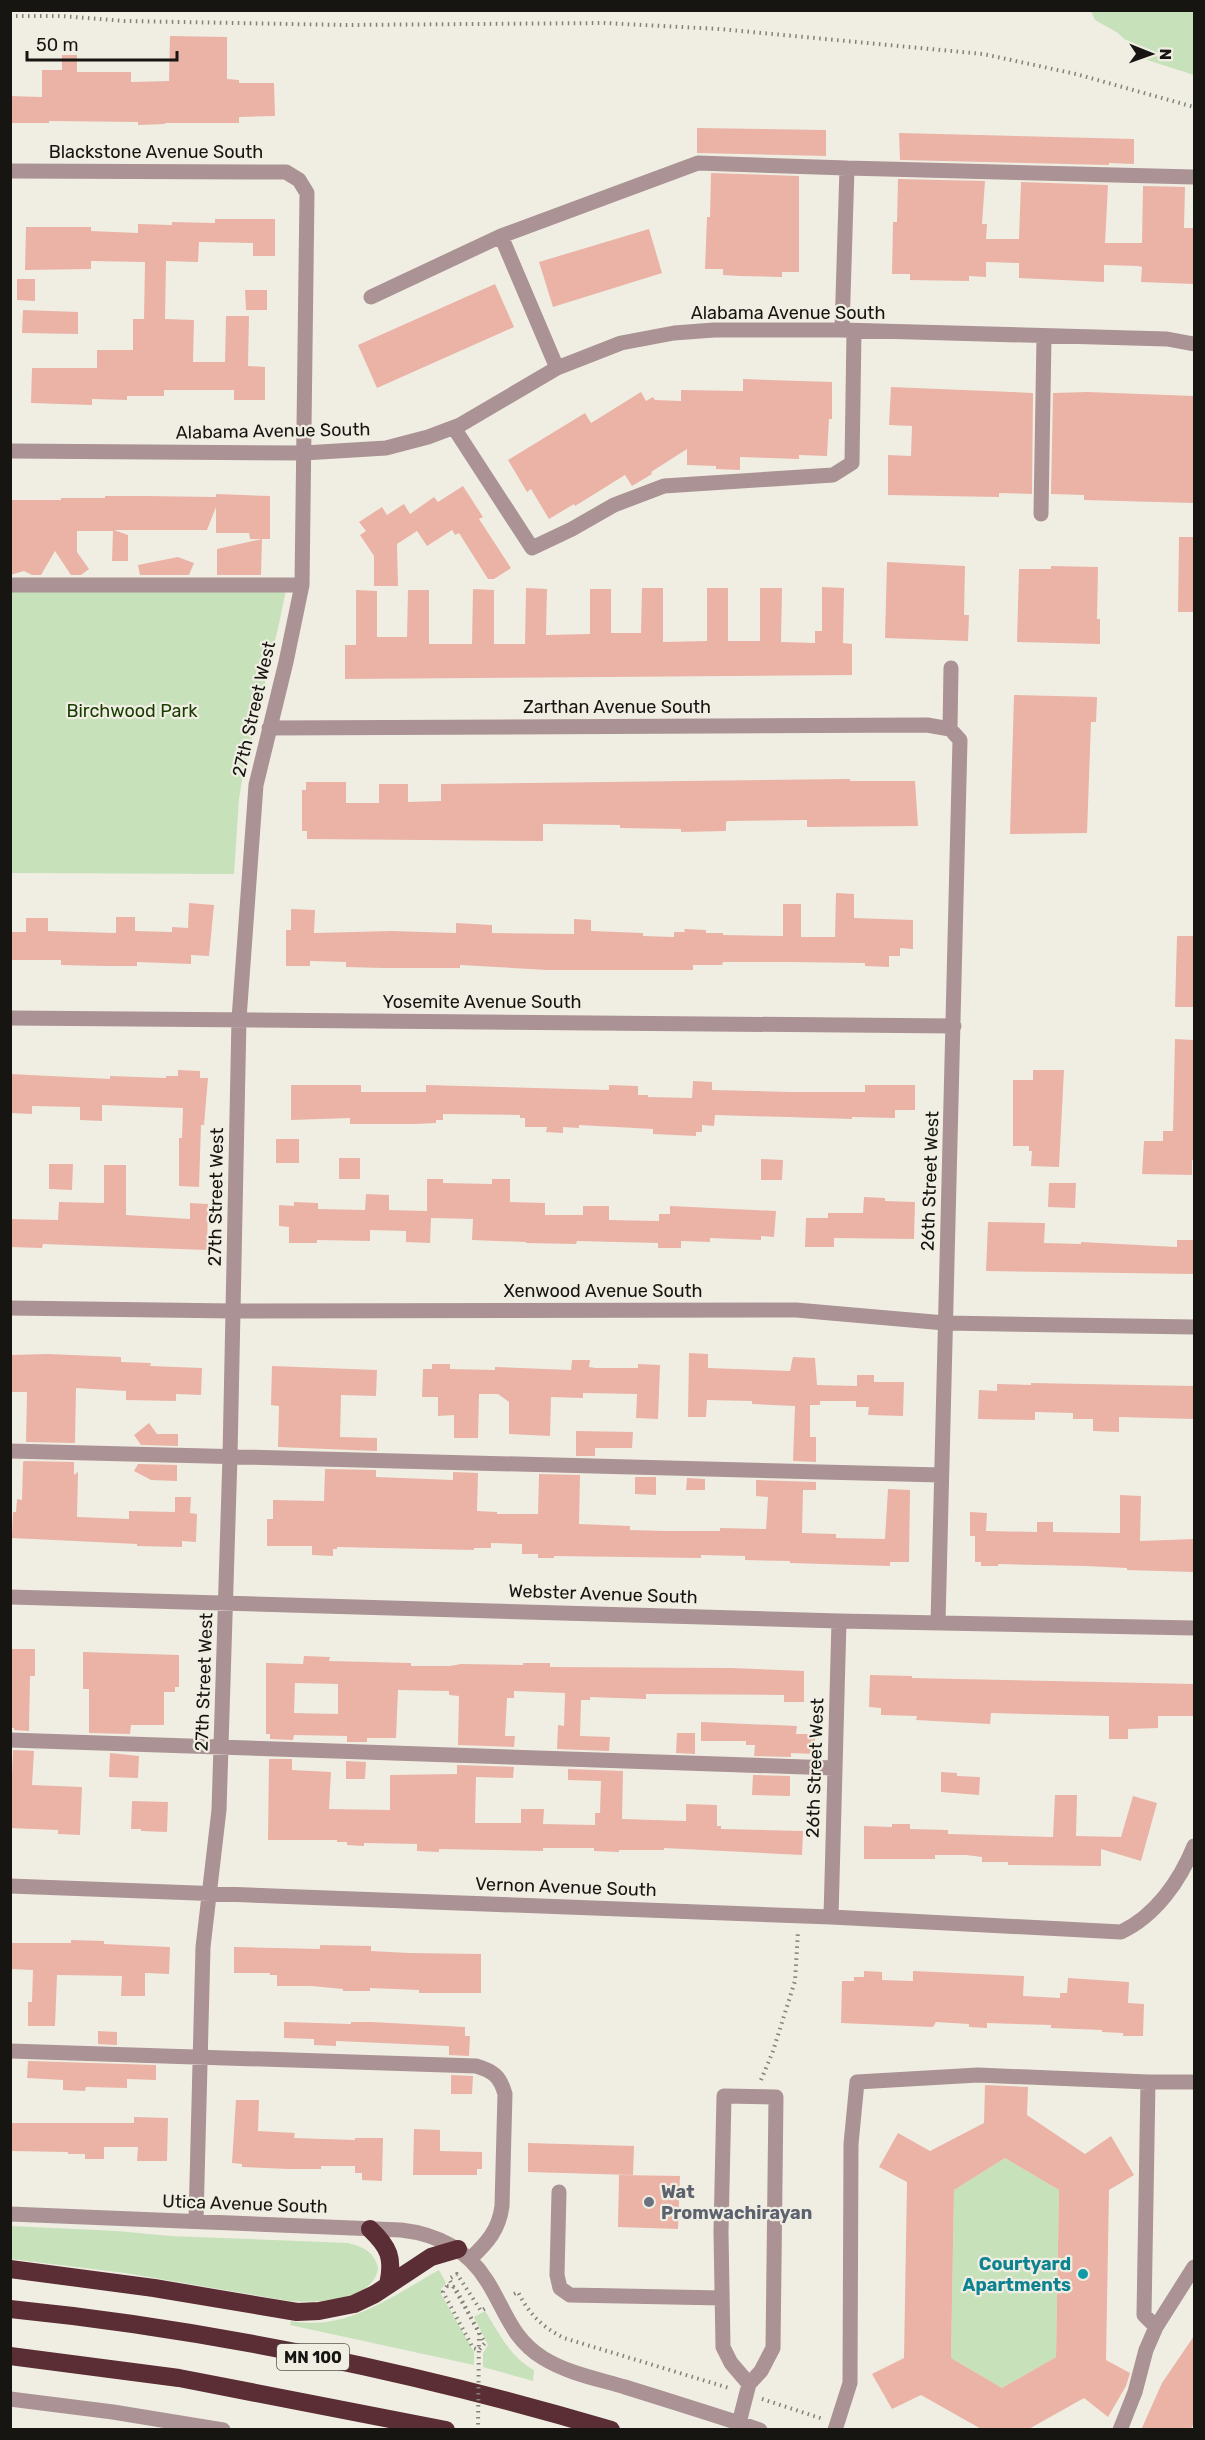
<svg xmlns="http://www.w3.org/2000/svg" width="1205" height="2440" viewBox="0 0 1205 2440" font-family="Rubik,sans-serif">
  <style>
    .green { fill: #c7e1ba }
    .building { fill: #eab3a6; fill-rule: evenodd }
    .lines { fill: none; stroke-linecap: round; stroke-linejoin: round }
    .path { stroke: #83817a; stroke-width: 4; stroke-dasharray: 1.5 4.5; stroke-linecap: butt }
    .minor { stroke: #ab9294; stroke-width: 15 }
    .highway { stroke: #5b2d34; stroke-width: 18 }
    .path-bridge { stroke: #83817a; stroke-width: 4; stroke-dasharray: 1.5 4.5; stroke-linecap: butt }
    .worship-dot { fill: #6b7280; stroke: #f0eee3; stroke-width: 2 }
    .culture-dot { fill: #0f9aa8; stroke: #f0eee3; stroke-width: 2 }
    .labels { text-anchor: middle; stroke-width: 4.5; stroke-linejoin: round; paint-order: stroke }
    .shield { fill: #f0eee3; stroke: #575650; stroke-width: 1.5 }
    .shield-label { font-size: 16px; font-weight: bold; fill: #161511 }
    .street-label { font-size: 18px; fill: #161511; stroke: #f0eee3 }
    .park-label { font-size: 18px; fill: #183c00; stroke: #f0eee3 }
    .worship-label { font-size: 18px; font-weight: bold; fill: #5b616d; stroke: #f0eee3; text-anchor: start }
    .culture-label { font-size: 18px; font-weight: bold; fill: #0d838f; stroke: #f0eee3; text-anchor: end }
  </style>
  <rect width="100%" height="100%" fill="#f0eee3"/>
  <path class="green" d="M1091,11h103v64l-50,-16 -26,-26 -23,-13z
    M11,590h275l-7,34 -36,150 -4,25 -5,75 -223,-1z
    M1005,2158l54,32 -3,167 -54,31 -51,-30 3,-168z
    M11,2226l106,5 54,5 177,7c15,4 26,8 30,25 -4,34 -63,35 -89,33l-164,-28 -114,-14z
    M439,2270l7,13 -5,6v5l33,58v13l-184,-40 1,-4c55,11 103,-26 148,-51z
    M485,2311c15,23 24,45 49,59l-1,11 -50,-14v-14l5,-8 -14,-28z"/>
  <path class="building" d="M170,36l57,1v42l12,1v3h35l1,33 -36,1v6h-74v1l-27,1v-3l-89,-1v2h-39v-27l32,1v-27h20v-15h15v17h54v10l38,-1z
    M697,128l129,2v26l-129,-3z
    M899,133l235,6v25l-25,-1v2l-209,-5z
    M711,173l88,3v96h-17v5l-43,-1 -16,-1v-6h-18l2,-52h3z
    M898,179l87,2 -3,43h5l-1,15h33l2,-57 87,3 -3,58h37l1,-57 42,1 -1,41h10v56l-53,-2 1,-15 -4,-1 -34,-1v17l-85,-4v-15l-33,-1v15l-17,-1v5l-59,-1v-6h-18l1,-52h4z
    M215,219h60v37h-22v-13l-54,-1 -1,20 -32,-1 -1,58 29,1 -1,42h32l1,-46h23l-1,50 17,1v33h-31v-10h-70v6h-37v4l-35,-1v6l-61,-2 1,-35h65v-18h36v-31h11l1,-57 -54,-1v8l-66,1 1,-43h65v4l47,2v-9l34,1v-3l43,1z
    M649,229l13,44 -109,34 -14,-45z
    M17,279h18v22l-18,-1z
    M495,284l19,43 -137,61 -19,-43z
    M245,290h22v20h-21z
    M23,310l55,2v22l-56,-1z
    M743,379l89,3v37h-3l-2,37 -28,-1v4l-59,-2v13l-24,-1v-3l-29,-1v-16l-36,23 1,2 -20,12 -7,-11 -50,31 -1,-2 -25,15 -18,-30 -4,3 -19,-32 77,-47 6,10 50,-31 5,9 7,-4 2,3 26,1v-11l62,1z
    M891,387l142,6 -1,101 -33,-1v4l-111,-2v-40l23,1 1,-30 -23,-1z
    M1087,392l107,4v107l-110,-3v-5l-33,-1 2,-101z
    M463,486l20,31 -4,2 32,49 -17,11h-6l-29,-46 -4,2 -3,-5 -25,16 -10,-15 -20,13 1,42h-24v-30l-14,-21 6,-4 -7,-9 23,-15 5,8 17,-11 6,10 24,-17 4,5z
    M216,494l54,2v43h-20l-1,-6h-33v-26l-9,23h-93l14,5v26h-16l1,-30h-36v21l12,17 -8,6h-10l-16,-24 -14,24h-9l-8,-4 -14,4v-75h51v-2h44v-2h41l70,1z
    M1179,537h15v75h-16z
    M262,539l-1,36h-44v-26z
    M178,557l16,6 -5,12h-49l-2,-10z
    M887,562l78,4 -1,49h5l-1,26 -83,-3z
    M1051,566l47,1 -1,52h3v25l-83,-2 2,-73h32z
    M822,587l22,1 -1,55 9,1v31l-507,4v-34h11v-55l21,1v46h30l1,-47h21v54h43l1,-55 21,1v54h31l1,-56 21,1 -1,46 44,-1v-45h21v44h30l1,-45h21v54l44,-1v-53h21v53h32v-53h22l-1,54 34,1v-12h7z
    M1014,695l83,2 -1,25h-5l-4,111 -77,1z
    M850,779v2h65l3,45 -111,1v-7l-79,1 -2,1v9l-45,1v-3l-61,-1v-3l-77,-1v17l-236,-2v-8h-5v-41h4v-8h40v21h33v-19h29v18l33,-1v-17z
    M836,893l18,1v24l59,2v29l-13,-1v8h-11v11l-24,-1v-3l-75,-1h-67l-1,3h-29v5h-146l-87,-5v3h-76l-38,-1v-5l-36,-1v5h-24v-36h5v-21l24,1 -1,23 77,-2 65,2v-10l36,2v8l82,1v-15l17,1v11l52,2v3l31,1v-5h11l-1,-3 22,1v3h17v2l60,1v-32h18v33h34z
    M189,903l25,2 -5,51 -18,-1v9l-54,-2v4h-32l-44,-1v-5h-51v-28h16v-14h22v13l68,2v-16h19v14l37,1v-5l16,1z
    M1177,936h17v71h-19z
    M1175,1039l19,1v120h-2v15l-50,-1 2,-33h19v-10h10z
    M178,1070l22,1v7h8l-4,47h-3l-2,62 -20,-1v-48h3l1,-30 -81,-3v16l-22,-1v-13l-48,-1v8l-22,-1v-39l100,5v-3l56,2v-2h12z
    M1033,1070h31l-5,97 -28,-1 1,-15h-3v-5h-16v-66h20z
    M693,1081l19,1v8l79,2h74v-7h50v25h-20v8l-43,-1v2l-137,-4 -1,11 -12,-1v7h-6v4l-43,-2v-5l-74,-4v3l-16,-1v6l-17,-1 1,-5h-22v-9h-5v-3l-77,-1v6h-7v3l-20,1h-66v-6l-59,2v-35h70v7h65v-7l183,5v-5l29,1v9h10v2l44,1z
    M276,1139h23v24h-23z
    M339,1158h21v21h-21z
    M761,1159l22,1 -1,20h-21z
    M49,1164h24l-1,26 -23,-1z
    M104,1165h22v50l64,4v-16l18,1 -1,46 -164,-6 -1,4 -32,-1v-28l48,1 1,-18 45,1z
    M427,1179h16v4l49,1v-5h18v23l35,1v12h38v-9h26v14l50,1v-7h11v-8l106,5 -2,26 -13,-1v4l-51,-2v4l-29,-1v7h-23v-5l-81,-2 -1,3 -50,-1v-1l-54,-2 1,-21 -42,-1 -1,25 -24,-1v-11l-36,-1v11l-53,-1v3h-28v-16l-10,-1v-21l15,1v-4l24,1v6l47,1 1,-16 23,1v15l38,1z
    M1049,1183h27l-1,25 -27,-1z
    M864,1197l21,1v3l30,1 -1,37 -80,-1v9h-29l1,-29h22v-5h35z
    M988,1222l57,1 -1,20 37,1v-2l96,5v-7h17v34l-208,-3z
    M689,1353l19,1v14l82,3 3,-14 22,1 2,27 40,1v-11h17v7h30l-1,34 -35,-1 1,-8h-13v-6h-36v4h-10v32h6v25l-23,-1 2,-55 -43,-2v-3l-45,-1 -1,17h-18z
    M48,1354l73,3v5l30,1 -1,3 52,2 -1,27 -25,-1v7l-50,-1v-9l-50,-3 -1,55 -49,-1 1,-50h-17v-37z
    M572,1360h18l-1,7 7,1h42v-4l22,1 -2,54 -22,-1 1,-24 -54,-1v5l-32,-1 -1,39 -41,-2v-32l-11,-8h-19l-1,44h-24v-23l-16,1v-19h-16l1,-28h9v-5h18v5l45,1v-3l76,3z
    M272,1366l105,4 -1,26 -35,-1 -1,42 37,1v13l-99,-4 1,-41 -8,-1z
    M1031,1383l163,3v33l-75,-2v15l-26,-1v-12h-20v-6l-38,-1v8l-57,-1 1,-29 18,1v-7l34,1z
    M149,1423l8,11h21v12l-37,-1 -7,-10z
    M576,1431l57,1 -1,16h-37v8h-19z
    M25,1461l49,1v13l4,-3 -1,45 52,2v-8l46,1v-15h16l-1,16 7,1 -1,28 -14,-1v6l-45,-1v-2l-125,-6 1,-26h3l1,-13 5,1 1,-38z
    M138,1464l39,1v16l-26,-1 -17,-9z
    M325,1469l51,1v7l77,3v-8l25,1 -1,38 20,1v2h41l1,-40 41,1 -1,49 51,2v4l36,1h54v-3l46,1 2,-32 -12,-1v-16l60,2v8h-13l-1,43 34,1v4l49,1 3,-50 22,1 -1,72h-19v4l-100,-3v-2l-45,-1v-4l-44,-1v3l-147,-2v2h-16v-4h-16v-10l-31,-1v5h-17v2l-137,-3v2h-4v7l-21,-1v-9h-45v-27h6v-19l51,1z
    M635,1477h21v18l-21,-1z
    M687,1478l18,1v11h-19z
    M1120,1495l21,1 -1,45 54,-2v33l-67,-2v-2l-42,-2 -87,-2v2h-17v-4h-6v-26h-5v-24l17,1 -1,18 51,1v-10h16v10l67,1z
    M10,1649h25v27h-5l-1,55 -15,-1v-2h-4z
    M83,1652l96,3v32h-4v5h-11v33h-33l-1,9 -41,-1v-44h-6z
    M304,1656l26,1 -1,4 82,2v3h39l11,-2 62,1v-2h27v4l181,1 73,3v31h-20v-7l-138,-1v5l-56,-2v3h-9l-1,36 30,1 -1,14 -52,-2 1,-24 6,1 1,-33 -51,-2v7h-7l-2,38h10l-1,11 -56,-2 1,-49 -10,-1v-4l-51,-1 -2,48h-29v4h-20v-6l-53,-1 -1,5 -23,-1v-5h-4v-71l37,1zM295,1683l43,1v30l-44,-1z
    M870,1675l42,1v2l282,6v32h-36v12l-30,1v10h-19v-23l-118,-3 -1,11 -74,-4 1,-4 -36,-1v-7l-12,-1z
    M701,1722l96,4 -1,8h19v20l-24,-1v4l-37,-1 1,-11h-9v-4h-45z
    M677,1733h18v21l-19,-1z
    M13,1750l21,1 -2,34 50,2 -2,48 -22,-1v-4l-48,-2z
    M110,1753l29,3 -1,22 -29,-1z
    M269,1759h23v11l39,2 -2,37 61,1v-35l67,-1v-9l57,2 -1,11 -37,-1 -1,46h46v-14h23l-1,15 52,1v-12h5l1,-32 -33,-1v-11l55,2 -1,48 64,2v-17l31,1v21h4v3l82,2 -1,24 -138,-7v2h-45v2l-25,-1v-3h-51v3l-104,-2v3l-22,-1v-7l-53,-1v3l-17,-1v-3h-10v-2h-69z
    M346,1761l20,1 -1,17h-19z
    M941,1772l16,1v3l23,1 -1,18 -38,-3z
    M753,1775l37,1v20l-38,-1z
    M1055,1795h22l-1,41 45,1 12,-41 24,7 -16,58 -40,-12v17l-93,-1v-3h-26v-5l-16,-2h-31v4h-71v-33l28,1v-3h18v5l38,1v4l105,3z
    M132,1801l36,1 -1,30 -26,-1v-2h-10z
    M71,1940l33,1v3l66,3 -1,27 -24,-1v23h-24l1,-20 -65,-1 -2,51h-27v-24h4l1,-32 -23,-1v-26h61z
    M320,1945l51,1v5l38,2 72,1v39h-62v-3l-49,-2v3h-27v-2l-32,-3h-34v-11h-7v-2h-36v-26l86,2z
    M864,1971l18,1v8l31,1v-10l111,5 -1,20 37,2v-5h7l1,-15 61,4 -1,21 16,1 -1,32h-20v-3l-21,-1v-2l-51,-2v-3l-64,-2v5l-18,-1v-3l-33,-2 -3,5 -92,-4 1,-42h12v-4h10z
    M284,2022l67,2v-2h21l93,5v9h5l-1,20 -20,-1v-9l-113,-5v5l-22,-1v-6l-30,-1z
    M98,2031l19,1v13l-19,-1z
    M28,2061l128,4v15l-29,-1v9l-41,-1 -1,4 -22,-1v-10l-36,-2z
    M451,2075l22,1 -1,18h-21z
    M985,2085l43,2 -1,28 58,39 26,-18 23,39 -25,15 -3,170 24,13 -4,13 -18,31 -24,-19 -57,32h-44l-62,-35 -29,14 -20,-35 32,-16 3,-176 -28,-15 19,-34 32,18 54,-28zM1005,2158l54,32 -3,167 -54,31 -51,-30 3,-168z
    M236,2100h23l-1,31 37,2 -1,5 61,2v-2h28l-1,43 -20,-1v-7h-7v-7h-34v3h-33l-46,-2v-3l-10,-1z
    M134,2117l34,1 -1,43h-30l1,-14h-34v12h-19v-5h-17v-2l-58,-1v-28h124z
    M414,2129l26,1v21l42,1v17h-5v6h-64z
    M528,2143l106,3 -1,29 -105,-3z
    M619,2175l61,1 -2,53 -60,-2z
    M1194,2336v86l-3,8h-50l21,-47z"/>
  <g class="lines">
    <path class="path" d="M10,16h51l64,5 219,4 261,-2 115,6 263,25 93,20 118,33
      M761,2080l12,-29 22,-70 3,-50
      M447,2286l-4,6 30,56 6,2 6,-7 -36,-64 8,-5 24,37 5,-3
      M514,2294l4,-2c11,22 24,35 46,46l165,50
      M762,2399l61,20"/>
    <path class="minor" d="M10,171l276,1 13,8 8,13 -5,392 -16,77 -30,123 -17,234 -9,437 -11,354 -16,137 -7,274
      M501,236l56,132
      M371,297l130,-61 197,-73 149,5
      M842,330l5,-162 347,9
      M454,428l78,120 40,-19 42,-24 50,-19 169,-11 19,-12 2,-132
      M10,451l294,2 82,-5 42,-11 32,-12 97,-57 64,-25 53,-10 40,-3h128l325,9 27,5
      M1041,514l3,-177
      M10,585h292
      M269,728l658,-3 23,4 10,11 -22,883
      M950,729l1,-61
      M10,1018l944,8
      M10,1308l223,3 563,-1 149,13 249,4
      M10,1451l931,24
      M10,1597l829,24 355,7
      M10,1740l824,28
      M10,1886l821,31 290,15c34,-16 59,-51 73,-86
      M831,1917l8,-296
      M10,2051l466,15c17,5 24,10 29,28l-3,112c-3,24 -15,37 -32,53
      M1148,2082l-4,233 12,12
      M559,2192l-2,83 3,13 10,7 152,3
      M10,2214l391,16c36,4 67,20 86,51 19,30 24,57 56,77 24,15 55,21 82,29 45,14 90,28 135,43
      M10,2399l103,13 110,18
      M739,2423l10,-39 12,-13 12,-23 3,-251 -52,-1 -3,136 2,115 8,16 18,21
      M835,2430l15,-47 1,-239 6,-62 121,-7 170,7h46
      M1120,2430l15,-38 11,-42 10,-23 38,-60"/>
    <path class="highway" d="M370,2229c19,18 24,29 18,56
      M10,2269l144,19 143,24 22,-1 35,-7 21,-10 56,-37 27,-8
      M10,2309c200,20 409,64 601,121
      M10,2356l169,22 267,52"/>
    <path class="path-bridge" d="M447,2286l8,1 24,46 -1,97"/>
  </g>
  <circle class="worship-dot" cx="649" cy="2202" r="6"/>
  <circle class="culture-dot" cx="1083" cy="2274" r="6"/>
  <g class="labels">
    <rect class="shield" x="277" y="2344" width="72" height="26" rx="4.5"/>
    <g class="shield-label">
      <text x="313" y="2363">MN 100</text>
    </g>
    <g class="street-label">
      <text x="156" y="158">Blackstone Avenue South</text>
      <text x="788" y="319">Alabama Avenue South</text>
      <text transform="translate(273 431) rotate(-1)" y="6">Alabama Avenue South</text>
      <text x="617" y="713">Zarthan Avenue South</text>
      <text transform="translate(254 709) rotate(-77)" y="6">27th Street West</text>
      <text x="482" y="1008">Yosemite Avenue South</text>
      <text transform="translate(930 1181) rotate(-88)" y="6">26th Street West</text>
      <text transform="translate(216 1197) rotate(-89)" y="6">27th Street West</text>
      <text x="603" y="1297">Xenwood Avenue South</text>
      <text transform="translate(603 1594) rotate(2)" y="6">Webster Avenue South</text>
      <text transform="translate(204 1682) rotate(-88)" y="6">27th Street West</text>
      <text transform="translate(815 1768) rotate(-88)" y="6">26th Street West</text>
      <text transform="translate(566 1887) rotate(2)" y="6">Vernon Avenue South</text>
      <text transform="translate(245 2204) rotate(2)" y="6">Utica Avenue South</text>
    </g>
    <g class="park-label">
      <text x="132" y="717">Birchwood Park</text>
    </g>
    <g class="worship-label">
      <text x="661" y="2198">Wat<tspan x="661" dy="21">Promwachirayan</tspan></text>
    </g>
    <g class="culture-label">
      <text x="1071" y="2270">Courtyard<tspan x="1071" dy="21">Apartments</tspan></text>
    </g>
  </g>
  <rect width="1205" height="2440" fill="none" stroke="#161511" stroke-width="24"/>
  <g transform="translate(1151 54) rotate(91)" stroke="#f0eee3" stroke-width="4.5" paint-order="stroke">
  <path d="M0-4.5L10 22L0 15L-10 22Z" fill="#161511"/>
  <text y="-9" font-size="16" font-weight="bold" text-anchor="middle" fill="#161511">N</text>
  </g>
  <path d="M27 51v9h150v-9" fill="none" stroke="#161511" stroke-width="3"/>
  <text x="36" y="51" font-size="18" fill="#161511" stroke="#f0eee3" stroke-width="4.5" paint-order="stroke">50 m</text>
</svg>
